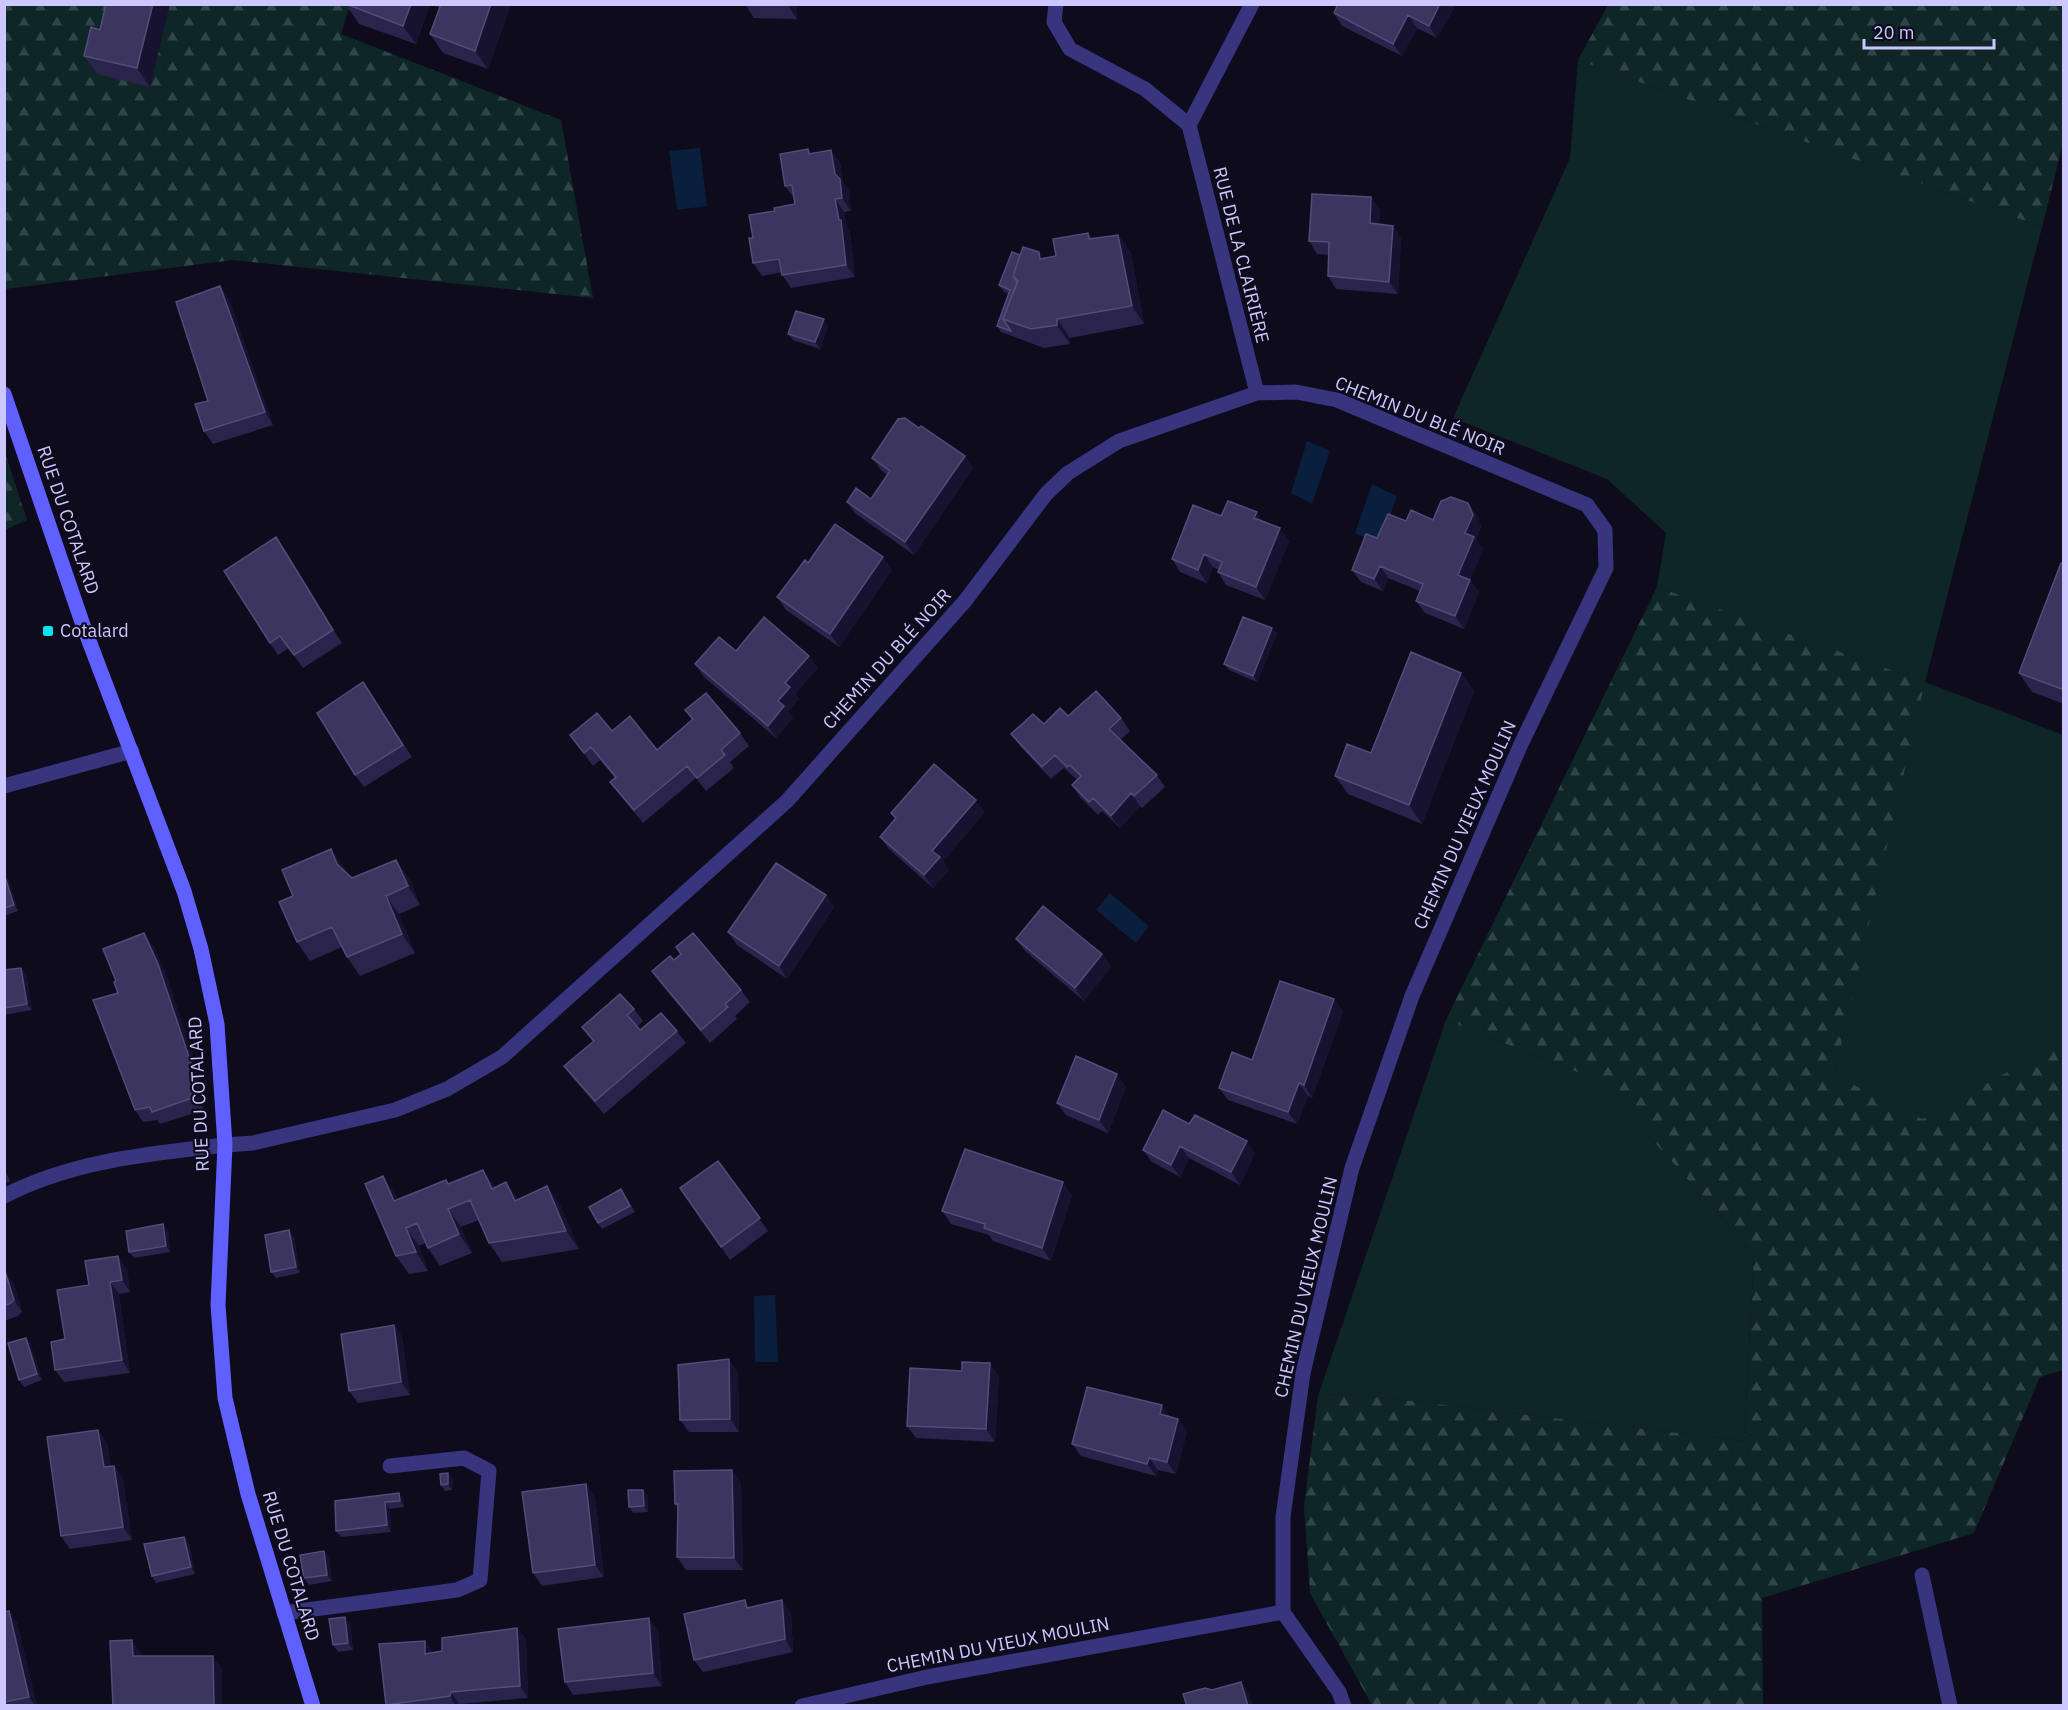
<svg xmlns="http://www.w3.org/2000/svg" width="2068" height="1710" viewBox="0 0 2068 1710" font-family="'IBM Plex Sans',sans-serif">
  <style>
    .grass { fill: #0e2726 }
    .forest { fill: url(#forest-firs) }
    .water { fill: #0a1f3e }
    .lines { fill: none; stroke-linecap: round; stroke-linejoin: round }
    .lane { stroke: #36357d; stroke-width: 15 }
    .street { stroke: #36357d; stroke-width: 15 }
    .secondary { stroke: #5f60ff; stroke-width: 15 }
    .wall { fill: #2a234c }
    .shaded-wall { fill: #181231 }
    .building { fill: #3c3560; stroke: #524c79; stroke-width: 1.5 }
    .poi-dot { fill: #00e3f3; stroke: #0e0b1d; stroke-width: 2 }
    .labels { text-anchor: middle; stroke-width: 4.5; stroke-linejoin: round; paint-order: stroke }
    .street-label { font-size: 18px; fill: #ccc8ff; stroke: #0e0b1d }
    .poi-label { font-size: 18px; fill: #ccc8ff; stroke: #0e0b1d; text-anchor: start }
  </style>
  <defs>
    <pattern id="forest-firs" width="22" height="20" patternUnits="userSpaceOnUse" patternTransform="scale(1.5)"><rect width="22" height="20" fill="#0e2726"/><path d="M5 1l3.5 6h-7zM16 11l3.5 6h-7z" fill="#304547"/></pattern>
  </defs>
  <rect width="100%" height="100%" fill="#0e0b1d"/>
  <path class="grass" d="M1578,60l464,167 -117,455 138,53v307l-141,78 -88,-45 90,-393 -267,-95 9,-54 -59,-54 -154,-61 117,-260z
    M1446,1020l154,61 154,173 -10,187 -398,-48 -28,3z"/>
  <path class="forest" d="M4,5h346l-9,29 220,86 32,178 -360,-38 -228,29z
    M1608,5h455v138l-21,84 -464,-167z
    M4,450l23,70 -22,10h-1z
    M1657,587l268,95 -91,393 88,44 141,-77v328l-23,7 -66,156 -212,65 1,107h-391l-62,-112 -6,-87 14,-110 28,-3 398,48 10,-187 -154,-173 -154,-61z"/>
  <path class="water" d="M700,148l7,58 -30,4 -8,-59z
    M1307,441l23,10 -18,53 -21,-11z
    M1372,484l25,12 -17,48 -25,-11z
    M1110,893l39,33 -13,17 -40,-33z
    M775,1295l3,67h-23l-1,-66z"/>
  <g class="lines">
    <path class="lane" d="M4,1196c70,-36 145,-42 221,-51
      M1922,1575l28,131"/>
    <path class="street" d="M1056,4l-2,18 16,27 75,40 44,36 68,268
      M1189,125l63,-121
      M4,786l128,-35
      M225,1145l28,-2 142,-33 52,-21 55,-32 285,-256 178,-200 81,-107 22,-21 51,-32 138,-48 39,-1 41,8 250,105 18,25 1,38 -85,176 -109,252 -60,172 -49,205 -20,144v95l-356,65 -125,29
      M1283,1612l56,80 5,14
      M284,1613l173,-23 23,-10 9,-109 -25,-13 -74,8"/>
    <path class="secondary" d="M4,394l79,231 101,266 17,58 16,75 8,121 -7,160 7,93 23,96 65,212"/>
  </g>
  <path class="wall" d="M106,4h64l-20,83 -53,-13 -13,-18 16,-26z
    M430,4l-14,40 -57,-20 -13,-19z
    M432,4h79l-23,65 -45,-16 -13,-19 10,-26z
    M745,4h52v15l-43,-1z
    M1455,6l-18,32 -20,-10 -15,28 -60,-30 -8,-13z
    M808,149l3,5 20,-4 9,13 3,20 6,8 2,20 -7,1 3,16 3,5 5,44 -64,11 -9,-13v-3l-20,4 -9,-13v-25l22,-27 20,-7 -1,-6 -9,-12z
    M1371,197l9,13 -1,14 22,14 -3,56 -62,-5 -8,-13v-21l-11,-1 -8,-13z
    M1088,233l4,6 26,-4 13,18 13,71 -74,14v6l-26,4 -43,-16 -4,-6 12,-32 -5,-2 -5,-7 21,-30 23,4 13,-3z
    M220,286l9,13 44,126 -60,19 -9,-13z
    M828,326l-8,23 -27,-9 -5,-6z
    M919,428l46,28 8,12 -59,87 -58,-41 -9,-12 24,-3 16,-24 -6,-5 -9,-12z
    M1468,503l9,13 4,11 -5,13 7,9 -13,31 9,12 -15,37 -39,-16 -9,-12 4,-10 -32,-13 -5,13 -22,-9 -9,-12 25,-32 29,-17 27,-1z
    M1221,516l42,5 17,7 9,13 -24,59 -39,-15 -8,-13 1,-2 -6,-3 -6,16 -27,-11 -8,-13z
    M276,537l9,13 57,93 -39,25 -14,-20 -11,7 -8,-12z
    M808,563l84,7 -53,77 -53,-37 -9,-13z
    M2064,564v140l-32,-12 -13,-19z
    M1272,628l5,6 -20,48 -28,-12 -5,-6z
    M736,651l82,17 -23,26 4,5 -11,13 5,6 -17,20 -72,-61 -9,-13z
    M1461,673l13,18 -52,133 -74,-30 -13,-18 36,-23z
    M363,682l49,75 -48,30 -9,-12z
    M685,710l55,23 9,13 -19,16 4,6 -28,23 -10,-13 -53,45 -24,-29 -9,-12 5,-4 -15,-18 -7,6 -23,-31 42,-4 45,19 35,-30z
    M1068,716l53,2 9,13 -10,9 37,35 8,12 -23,21 -2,-2 -20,22 -18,-17 -4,4 -18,-18 -8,-12 6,-8 -2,2 -12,-11 -13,11 -31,-33 -9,-12z
    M985,812l-42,49 6,9 -16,18 -44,-39 -9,-12 15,-18 -4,-6z
    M396,860l13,18 11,27 -21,9 16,39 -55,23 -13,-19 -5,-10 -32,14 -13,-19 -4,-46 51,-28 2,4 6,6z
    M4,866l14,45 -14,5z
    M826,895l8,12 -47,72 -50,-34 -9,-13z
    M1016,939l86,15 9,13 -27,34 -59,-50z
    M153,946l14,31 34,104 3,29 -44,14 -3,-4 -14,2 -8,-12 -19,-129z
    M676,947l65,43 9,12 -15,14 2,3 -27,24 -49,-59 -9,-13 22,-11 7,-6z
    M4,970l22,4 6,36 -28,5z
    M1334,999l9,13 -31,86 -4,-2 -11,28 -69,-24 -9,-12 33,-28z
    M634,1009l9,12 -6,6 3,3 37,1 9,12 -82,71 -31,-36 -9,-12 29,-24 -11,-15z
    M1126,1087l-18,46 -42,-18 -9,-12z
    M1189,1124l66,29 -15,32 -51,-27 -9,19 -28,-15 -9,-12z
    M718,1161l50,70 -38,29 -50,-72z
    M4,1168l6,13 -6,3z
    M483,1170l12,17 24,12 28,-13 13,19 19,44 -77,13 -13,-19 -10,-23 -18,7 11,26 -32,13 -12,-18 -3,-5 -6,3 9,25 -19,3 -13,-18v-61l2,4 50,-15z
    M621,1189l14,23 -33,17 -4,-6z
    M1072,1195l-21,66 -58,-20 -4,-6 -38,-11 -9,-13z
    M163,1224l5,7 2,21 -36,6 -5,-6z
    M294,1237l6,36 -24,5 -5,-6z
    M127,1269l3,23 -11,2 11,79 -66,9 -9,-12 10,-31 24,-54z
    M4,1272l10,12 8,28 -4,4 -14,5z
    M394,1325l8,12 8,58 -52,8 -9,-12z
    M26,1338l4,6 12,36 -18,7 -5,-7z
    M962,1371l37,5 -4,66 -79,-4 -9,-12z
    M738,1372l1,60h-50l-9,-12z
    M1178,1419l9,12 -11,43 -18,-4 -2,6 -75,-20 -9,-12z
    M107,1442l4,25 3,-1 9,13 9,61 -62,9 -9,-13z
    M453,1479l-1,11 -7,1 -4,-6z
    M741,1482l2,88h-57l-9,-13 1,-49 -3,-4z
    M643,1490l5,6v16l-15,1 -4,-6z
    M399,1493l5,7v7l-14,2 1,23 -50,5 -5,-6z
    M595,1497l9,80 -62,9 -9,-13z
    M184,1537l5,6 6,31 -39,9 -4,-7z
    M329,1557l3,24 -23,4 -5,-7z
    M782,1600l9,13 2,39 -90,20 -9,-12z
    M4,1612l13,11 20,83h-33z
    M350,1623l3,27 -15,2 -5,-7z
    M517,1628l9,12 2,58 -69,6v2l-73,-1 39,-64 8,12 9,-2z
    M658,1630l4,56 -89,9 -8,-13z"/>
  <path class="shaded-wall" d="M153,4h17l-20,83 -13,-19z
    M411,4h19l-14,40 -13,-18z
    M491,4h20l-23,65 -13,-18z
    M787,4h10v15z
    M1440,4h14l1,2 -18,32 -8,-12z
    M1408,15l9,13 -15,28 -9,-12z
    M831,150l9,13 3,20 6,8 2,20 -9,-13 -7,-24z
    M1371,197l9,13 -2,26 -8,-13z
    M835,199l9,13 3,16 3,5 5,44 -9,-12z
    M1393,226l8,12 -3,56 -9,-12z
    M1118,235l13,18 13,71 -12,-18z
    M220,286l9,13 44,126 -8,-13z
    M824,319l4,7 -8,23 -5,-7z
    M1057,319l13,19v6l-13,-19z
    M965,456l8,12 -59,87 -9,-13z
    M1468,503l9,13 4,11 -5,13 7,9 -16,38 -9,-12 7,-42z
    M1257,512l8,13 -11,-7z
    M1280,528l9,13 -24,59 -9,-13z
    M276,537l9,13 57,93 -9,-13z
    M1204,554l9,13 -6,16 -9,-13z
    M883,557l9,13 -53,77 -9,-13z
    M1380,566l8,12 -5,13 -9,-12z
    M1470,580l9,12 -15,37 -9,-13z
    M1272,628l5,6 -20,48 -4,-6z
    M809,656l9,12 -23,26 4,5 -11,13 5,6 -17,20 -8,-12 17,-43z
    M1461,673l13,18 -52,133 -13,-19z
    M1131,793l9,13 -20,22 -9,-12z
    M976,800l9,12 -42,49 6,9 -16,18 -9,-13 8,-24z
    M331,849l13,19 6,15 -13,-19z
    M396,860l13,18 11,27 -12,-19z
    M4,866l14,45 -4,-6 -10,-31z
    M826,895l8,12 -47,72 -8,-13z
    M386,896l13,18 16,39 -13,-19z
    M144,933l9,13 14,31 34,104 3,29 -9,-13z
    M1102,954l9,13 -27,34 -9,-13z
    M21,968l5,6 6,36 -5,-6z
    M1334,999l9,13 -31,86 -8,-13z
    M1117,1074l9,13 -18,46 -9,-13z
    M1299,1083l9,13 -11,28 -9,-12z
    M1247,1141l8,12 -15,32 -9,-13z
    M1180,1146l9,12 -9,19 -9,-12z
    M483,1170l13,18 -4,1z
    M383,1176l13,19 11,24 -13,-18z
    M506,1182l13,18 -4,1z
    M1063,1182l9,13 -21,66 -9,-13z
    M547,1186l13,19 19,44 -13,-18z
    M448,1209l13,18 11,26 -13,-19z
    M163,1224l5,7 2,21 -4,-6z
    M406,1228l13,18 9,25 -12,-19z
    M289,1230l5,7 6,36 -4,-6z
    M118,1256l9,13 3,23 -8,-12z
    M5,1271l9,13 8,28 -8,-12z
    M110,1282l9,12 11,79 -8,-13z
    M394,1325l8,12 8,58 -9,-13z
    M26,1338l4,6 12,36 -5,-6z
    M729,1359l9,13 1,60 -9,-13z
    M990,1363l9,13 -4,66 -9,-13z
    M1162,1405l9,13 -11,-4z
    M1178,1419l9,12 -11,43 -9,-12z
    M98,1430l9,12 6,38 -9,-13z
    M1149,1458l9,12 -2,6 -9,-12z
    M114,1466l9,13 9,61 -9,-13z
    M732,1470l9,12 2,88 -9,-12z
    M448,1473l5,6 -1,11 -4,-6z
    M586,1484l9,13 9,80 -9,-12z
    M643,1490l5,6v16l-4,-6z
    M399,1493l5,7v7l-4,-6z
    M385,1502l5,7 1,23 -4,-7z
    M184,1537l5,6 6,31 -4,-7z
    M324,1551l5,6 3,24 -5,-6z
    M782,1600l9,13 2,39 -8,-13z
    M9,1611l8,12 20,83h-2l-6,-9z
    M345,1617l5,6 3,27 -5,-7z
    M649,1618l9,12 4,56 -9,-13z
    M517,1628l9,12 2,58 -8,-12z
    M132,1640l9,13 1,15 -9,-12z
    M425,1641l8,12 -8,1z
    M213,1656l9,13v37h-8z
    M1241,1682l8,12 4,12h-5z
    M451,1692l8,12v2h-3l-6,-10z"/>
  <path class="building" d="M106,4h47l-16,64 -53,-12 7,-29 9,3z
    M346,4h65l-8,22z
    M441,4h50l-16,47 -45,-17z
    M1338,4h102l-11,22 -21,-11 -15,29 -59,-31z
    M808,149l1,5 22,-4 4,24 5,5 2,19 -7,1 4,21h2l5,45 -64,10 -3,-16 -26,4 -4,-25h4l-4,-23 26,-4 -1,-3 21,-4 -3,-19 -7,1 -5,-32z
    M1312,194l59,3 -1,26 23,3 -4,56 -61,-6 1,-34 -20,-1z
    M1088,233l1,6 29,-4 14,71 -75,13v6l-26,4 -28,-10 15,-38 -5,-5 10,-29 16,5 1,7 16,-3 -3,-17z
    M1012,252l8,3 -7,21 4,6 -14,37 8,12 -14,-5 13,-36 -11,-5z
    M220,286l45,126 -61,19 -9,-27 13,-3 -32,-99z
    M796,311l28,8 -9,23 -27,-8z
    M905,418l14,10 2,-2 44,30 -60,86 -58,-40 9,-14 15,11 19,-28 -18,-13 26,-39z
    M1451,497l17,6 5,12 -8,18 9,4 -16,38 12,5 -15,36 -39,-15 7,-17 -43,-18 -6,13 -22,-9 14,-36 11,4 11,-24 18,7 5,-11 22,10 8,-19z
    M1228,501l29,11 -3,6 26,10 -24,59 -38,-15 4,-10 -18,-8 -6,16 -26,-11 21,-54 28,11z
    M835,524l48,33 -53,77 -53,-37 28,-37 3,3z
    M276,537l57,93 -39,25 -14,-19 -10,7 -46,-72z
    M2061,563l3,1v126l-45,-17z
    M764,617l45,39 -24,27 5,4 -12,14 6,5 -16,20 -73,-62 24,-27 17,14z
    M1243,617l29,11 -19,48 -29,-12z
    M1411,652l50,21 -52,132 -74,-29 12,-32 24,9z
    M363,682l40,63 -48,30 -38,-62z
    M1096,691l25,27 -12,11 48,46 -23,21 -3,-3 -20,23 -18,-18 -4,4 -17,-17 9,-9 -11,-11 -3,2 -12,-12 -13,12 -31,-33 22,-20 11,10 16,-16 8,8z
    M706,693l34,40 -19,17 4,5 -28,23 -10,-12 -53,44 -24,-28 6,-5 -25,-30 -7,6 -14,-18 27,-22 15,18 18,-15 27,34 36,-31 -8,-9z
    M934,764l42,36 -44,51 8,6 -16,18 -44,-38 16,-19 -5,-5z
    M331,849l6,15 15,14 44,-18 12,26 -22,10 16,38 -55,23 -15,-30 -35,15 -18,-40 14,-6 -11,-26z
    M776,863l50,32 -47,71 -51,-34z
    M4,874l10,31 -10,3z
    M1043,906l59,48 -27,34 -59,-49z
    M144,933l14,31 35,105 2,28 -43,15 -2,-5 -15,3 -42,-110 25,-7 -4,-11 2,-1 -13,-32z
    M693,933l48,57 -16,14 3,3 -27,23 -49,-59 18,-15 4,4 7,-6 -5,-7z
    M21,968l6,36 -23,4v-38z
    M1280,981l54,18 -30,86 -5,-2 -11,29 -69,-24 13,-36 20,8z
    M620,994l14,15 -7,6 13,15 21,-17 16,18 -82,70 -31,-35 30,-25 -12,-14z
    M1076,1056l41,18 -18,46 -42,-17z
    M1163,1110l26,14 6,-9 52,26 -16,31 -51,-26 -9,19 -28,-15z
    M965,1149l98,33 -21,66 -58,-20 1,-4 -43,-13z
    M718,1161l42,57 -39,29 -41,-59z
    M483,1170l9,19 14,-7 9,19 32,-15 19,45 -77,12 -19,-43 -22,9 11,25 -31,14 -11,-25 -11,5 10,24 -20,4 -31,-72 18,-8 11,25 52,-21 2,4z
    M621,1189l9,17 -32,17 -9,-16z
    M163,1224l3,22 -37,6 -3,-21z
    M289,1230l7,37 -25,5 -6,-37z
    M118,1256l4,24 -12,2 12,78 -67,10 -4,-28 14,-3 -8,-49 32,-5 -4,-24z
    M5,1271l9,29 -5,4 -5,1v-33z
    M394,1325l7,57 -52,9 -8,-57z
    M26,1338l11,36 -18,6 -11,-37z
    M729,1359l1,60 -50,1 -2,-55z
    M962,1362l28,1 -4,66 -79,-3 3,-58 52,3z
    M1087,1387l75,18 -2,9 18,5 -11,43 -18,-4 -2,6 -75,-20z
    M98,1430l6,37 10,-1 9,61 -62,9 -14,-99z
    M732,1470l2,88 -57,-1 1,-53h-3l-1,-33z
    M448,1473v11l-7,1 -1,-11z
    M586,1484l9,81 -62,8 -11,-81z
    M628,1490h15l1,16 -15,1z
    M399,1493l1,8 -15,1 2,23 -51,6 -1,-30z
    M184,1537l7,30 -39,9 -8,-32z
    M324,1551l3,24 -23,3 -4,-23z
    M745,1600l2,8 35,-8 3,39 -91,21 -10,-46z
    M9,1611l20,86 -25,5v-90z
    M345,1617l3,26 -15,2 -4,-26z
    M649,1618l4,55 -88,9 -7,-53z
    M517,1628l3,58 -69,6 -1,4 -64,9 -7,-61 46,-3v13l17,-3v-13z
    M132,1640l1,16h80l1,50h-101l-3,-65z
    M1241,1682l7,24h-61l-4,-12 22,-6 7,2z"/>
  <rect class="poi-dot" x="42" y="625" width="12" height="12" rx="3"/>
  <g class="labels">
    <g class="street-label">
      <text transform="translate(1241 255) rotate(76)" y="6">RUE DE LA CLAIRIÈRE</text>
      <text transform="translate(1420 416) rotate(22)" y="6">CHEMIN DU BLÉ NOIR</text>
      <text transform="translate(68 520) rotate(71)" y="6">RUE DU COTALARD</text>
      <text transform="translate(887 659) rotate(-48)" y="6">CHEMIN DU BLÉ NOIR</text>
      <text transform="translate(1465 825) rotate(-66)" y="6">CHEMIN DU VIEUX MOULIN</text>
      <text transform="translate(199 1094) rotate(-93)" y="6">RUE DU COTALARD</text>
      <text transform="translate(1306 1287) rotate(-77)" y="6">CHEMIN DU VIEUX MOULIN</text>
      <text transform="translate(291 1566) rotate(73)" y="6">RUE DU COTALARD</text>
      <text transform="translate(998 1645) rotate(-11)" y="6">CHEMIN DU VIEUX MOULIN</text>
    </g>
    <g class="poi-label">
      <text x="60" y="637">Cotalard</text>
    </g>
  </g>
  <rect width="2068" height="1710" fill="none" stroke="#ccc8ff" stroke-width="12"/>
  <path d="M1864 39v9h130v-9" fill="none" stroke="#ccc8ff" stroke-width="3"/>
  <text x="1873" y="39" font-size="18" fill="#ccc8ff" stroke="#0e0b1d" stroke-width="4.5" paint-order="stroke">20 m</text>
</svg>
